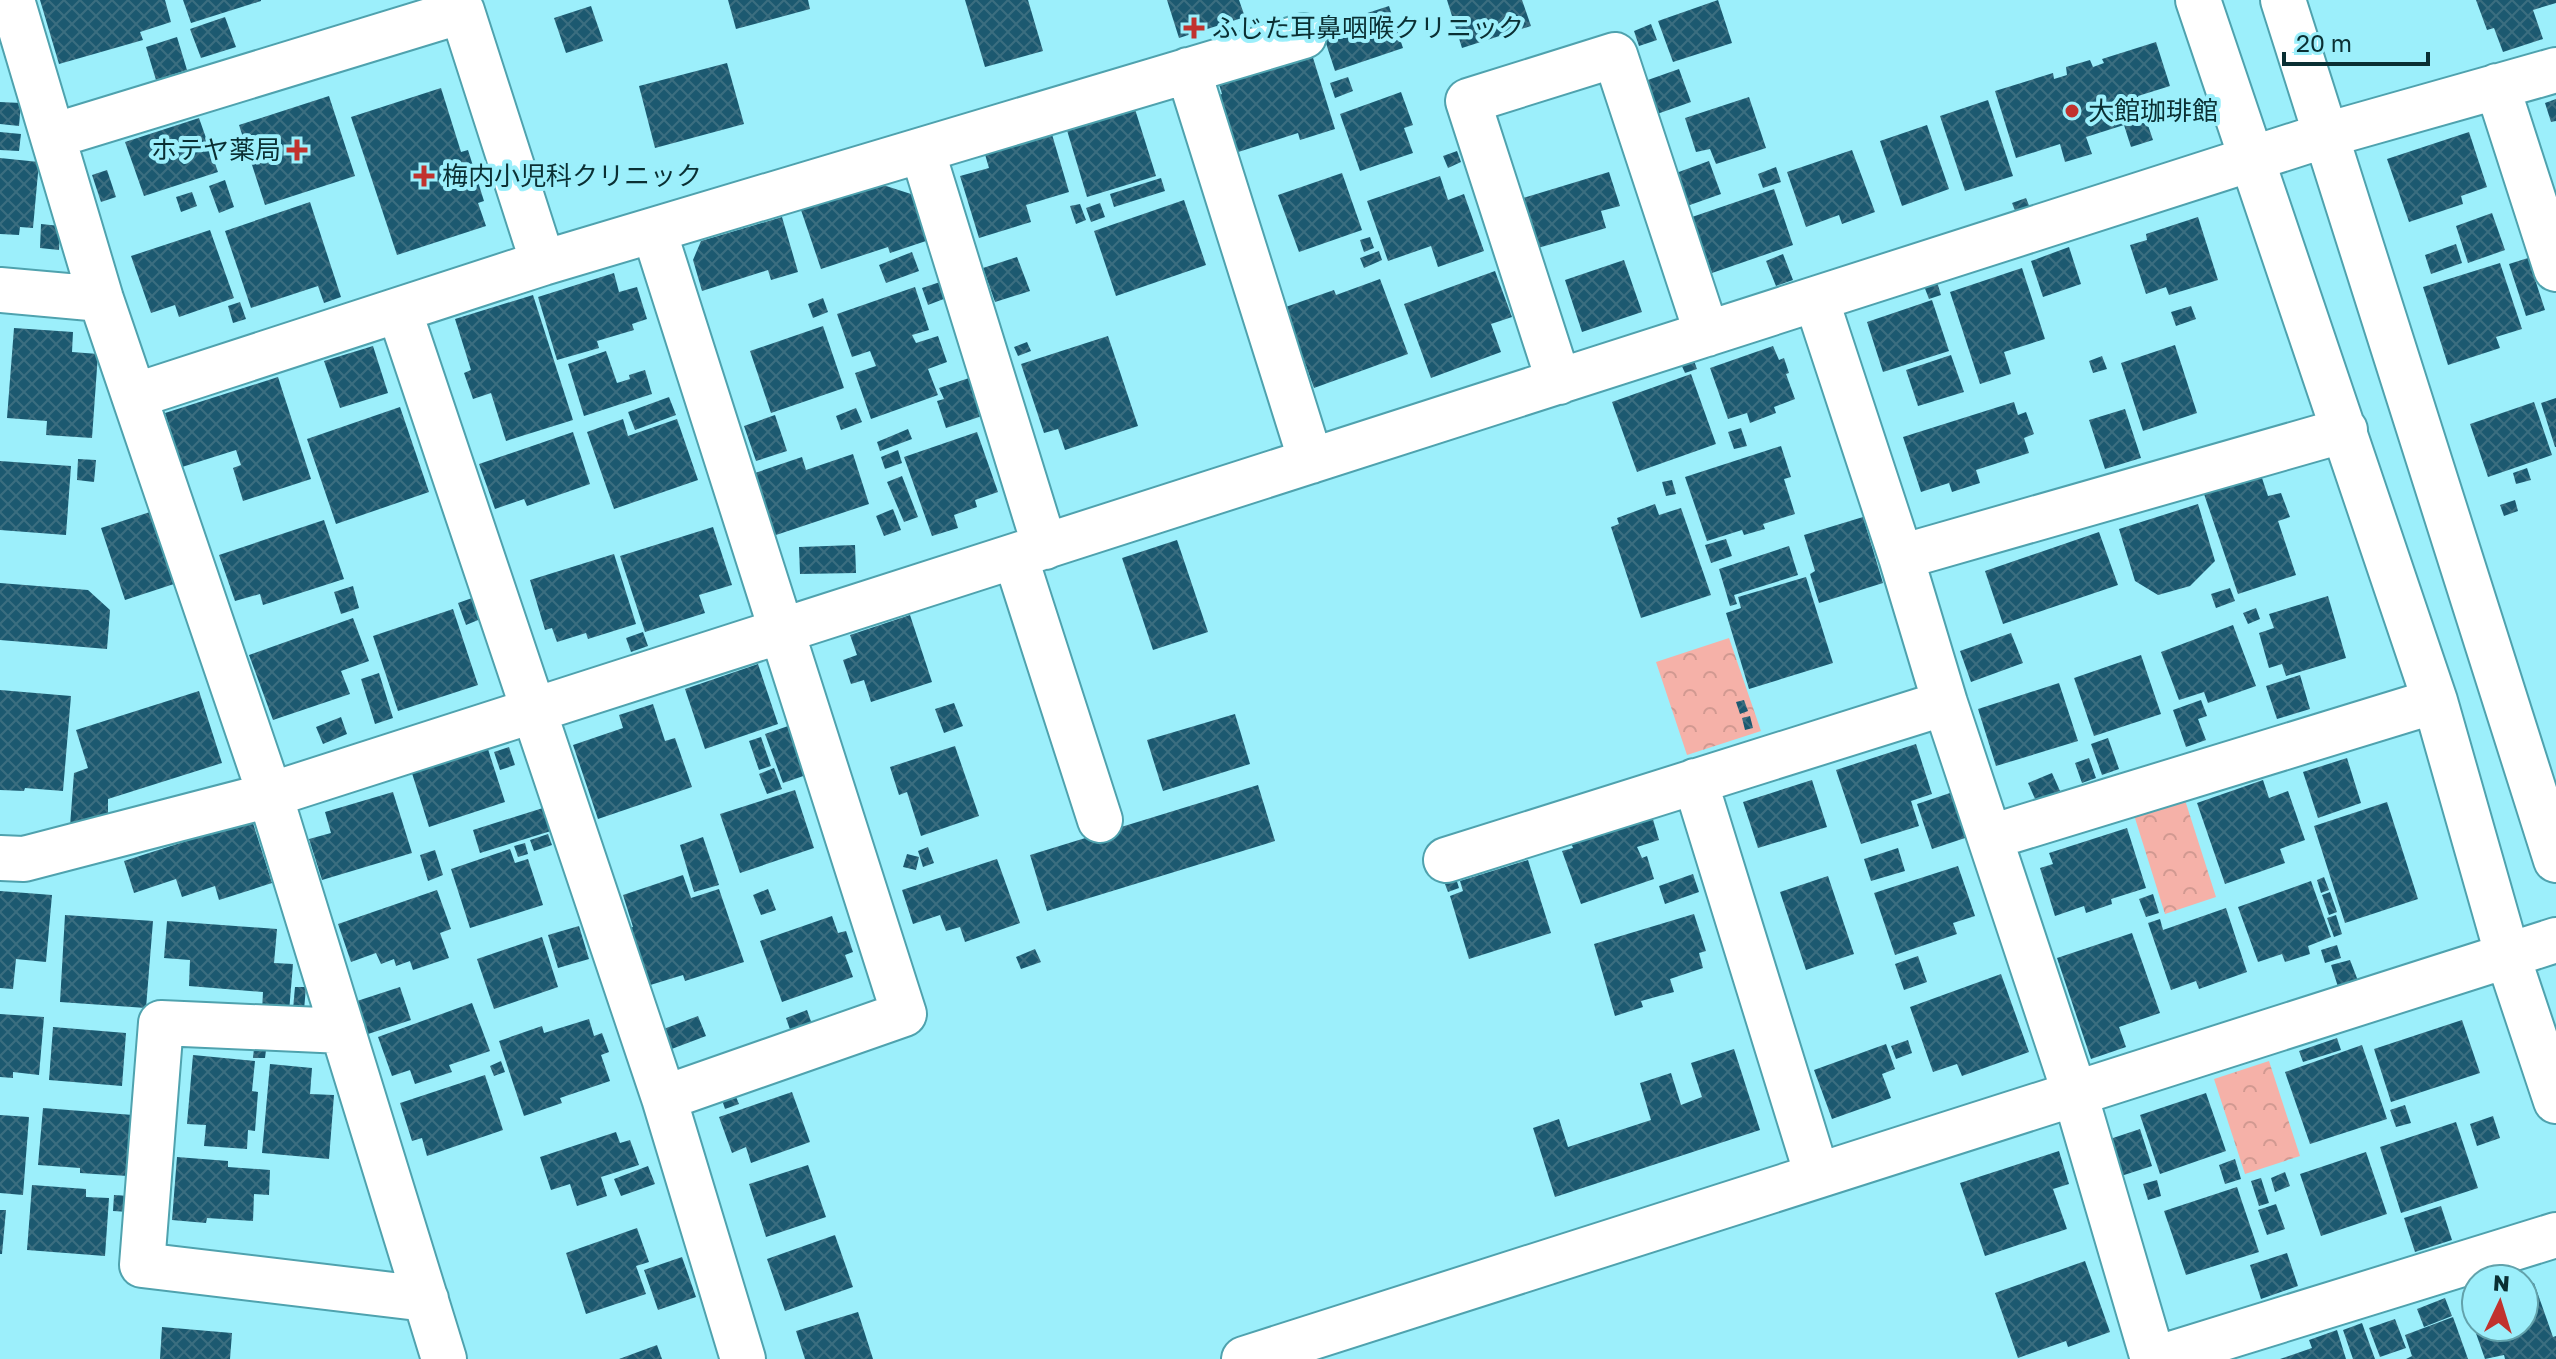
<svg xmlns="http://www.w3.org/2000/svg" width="2556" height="1359" viewBox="0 0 2556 1359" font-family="'Golos Text','Noto Sans JP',sans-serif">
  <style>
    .park { fill: url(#park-crowns) }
    .building { fill: url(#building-cross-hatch) }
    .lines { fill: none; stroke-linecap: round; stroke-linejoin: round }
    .minor-casing { stroke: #4fa2ae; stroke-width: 48 }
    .minor { stroke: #fff; stroke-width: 44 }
    .poi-dot { fill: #c1322e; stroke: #9ceffb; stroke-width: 3 }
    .labels { text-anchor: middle; stroke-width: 8; stroke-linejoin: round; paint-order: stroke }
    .poi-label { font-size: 26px; fill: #0a2f33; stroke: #9ceffb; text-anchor: start }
  </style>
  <defs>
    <pattern id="park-crowns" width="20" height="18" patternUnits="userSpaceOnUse" patternTransform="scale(2)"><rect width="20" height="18" fill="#f5b1a8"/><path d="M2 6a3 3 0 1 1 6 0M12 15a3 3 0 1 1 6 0" fill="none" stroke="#d19991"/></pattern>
    <pattern id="building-cross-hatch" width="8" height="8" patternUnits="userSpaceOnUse" patternTransform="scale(2)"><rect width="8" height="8" fill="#1c5970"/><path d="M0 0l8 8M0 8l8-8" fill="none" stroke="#3b6e80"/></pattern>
  </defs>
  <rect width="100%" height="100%" fill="#9ceffb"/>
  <path class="park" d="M1729,638l32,93 -74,24 -31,-93z
    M2185,800l31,97 -51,17 -31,-99z
    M2269,1061l31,95 -55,18 -31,-95z"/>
  <path class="building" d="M40,0h125l6,22 -31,10 3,8 -84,24z
    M183,0h78v1l-70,22z
    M728,0h80l2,9 -74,20z
    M965,0h63l15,51 -58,16z
    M1167,0h72l6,17 -66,21z
    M1447,0h75l9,26 -69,22z
    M1718,0l14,43 -59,19 -15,-41z
    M2476,0h80v3l-23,7 10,29 -40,13 -9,-24 -7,2z
    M591,6l12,35 -37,12 -12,-35z
    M1389,6l14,42 -68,23 -14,-43z
    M225,17l11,30 -35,11 -11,-29z
    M1651,24l6,16 -18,6 -5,-15z
    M177,37l10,33 -31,10 -10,-33z
    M2156,42l14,44 -32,10 15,44 -22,7 -7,-22 -38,12 6,17 -27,8 -5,-18 -44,14 -21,-67 58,-18 1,6 13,-4 -1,-8 24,-7 3,7 11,-4 -2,-4z
    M1310,48l25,81 -35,11 -2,-7 -66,21 -18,-57 8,-3 -5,-16z
    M727,63l17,61 -89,24 -16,-62z
    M1679,69l12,33 -34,12 -12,-33z
    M1348,77l5,14 -18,7 -5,-15z
    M441,88l20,64 7,-2 16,51 -6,2 8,23 -89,29 -46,-138z
    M1401,92l12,33 -9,3 9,25 -53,18 -20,-57z
    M329,96l26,80 -90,29 -26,-80z
    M1749,97l17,51 -50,16 -6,-15 -14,3 -11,-34z
    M2556,99v22l-5,1 -6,-19z
    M1988,100l25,76 -48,15 -25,-75z
    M0,102l21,1 -2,23 -19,-2z
    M1134,106l22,70 -69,21 -21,-70z
    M199,118l19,54 -74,24 -19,-54z
    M1927,125l22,64 -47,17 -22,-65z
    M1051,131l18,61 -43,13 5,17 -52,16 -19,-62 29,-8 -5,-17z
    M0,132l21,2 -2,17 -19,-1z
    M2469,132l18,55 -26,9 2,8 -54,18 -22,-63z
    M1852,150l23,62 -33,12 -3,-9 -33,12 -19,-55z
    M1457,151l4,11 -13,6 -5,-12z
    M0,158l39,4 -6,66 -13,-1 -1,8 -19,-1z
    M1709,161l12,33 -34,12 -11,-33z
    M1776,167l5,15 -18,6 -5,-14z
    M107,170l9,27 -15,5 -9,-27z
    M1609,172l11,34 -19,5 5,17 -68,20 -15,-50z
    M1342,173l20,57 -63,22 -21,-57z
    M1440,176l8,24 16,-6 20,57 -46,16 -7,-21 -43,15 -21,-60z
    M1161,178l4,13 -51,16 -4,-13z
    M225,180l9,27 -15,6 -10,-27z
    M880,184l34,11 15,45 -39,13 -2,-6 -67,22 -20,-59z
    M1774,189l19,56 -81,28 -20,-56z
    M192,192l5,14 -16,6 -5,-15z
    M2026,198l4,10 -14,5 -4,-10z
    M1184,200l22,65 -90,31 -22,-65z
    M310,202l31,95 -17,6 -6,-17 -67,22 -26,-77z
    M1100,203l5,14 -14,5 -5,-14z
    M1080,204l6,16 -10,4 -6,-18z
    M2492,213l13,37 -37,13 -12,-37z
    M782,217l16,55 -27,8 -3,-10 -66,21 -9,-31 8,-19z
    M2198,217l20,63 -49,15 -3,-8 -20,7 -16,-49 17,-5 -1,-6z
    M41,224l19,2 -1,24 -19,-2z
    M210,230l24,68 -55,19 -4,-12 -24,8 -20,-57z
    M1370,237l4,11 -10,4 -4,-12z
    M2456,244l6,19 -31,11 -6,-19z
    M2069,247l12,37 -38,13 -12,-36z
    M1379,251l3,9 -18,8 -4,-10z
    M912,252l7,19 -33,12 -7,-18z
    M1783,254l10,26 -17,6 -10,-25z
    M1017,257l13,34 -35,11 -12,-34z
    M2528,258l17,52 -19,6 -17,-52z
    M1624,260l18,52 -60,20 -17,-52z
    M2500,263l22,66 -26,8 4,11 -52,17 -25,-78z
    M2022,268l23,71 -41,13 7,22 -31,10 -30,-92z
    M1495,271l17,46 -21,7 10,28 -70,26 -27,-74z
    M614,273l5,19 18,-5 10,32 -15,5 2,6 -37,11 2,7 -42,12 -19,-63z
    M1380,279l28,75 -94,34 -21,-58 -5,2 -8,-23 54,-19 2,5z
    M943,281l6,16 -21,8 -6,-17z
    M1937,282l4,13 -12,4 -5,-13z
    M915,287l14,43 -17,5 4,8 22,-7 9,26 -19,7 10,26 -67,24 -16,-46 21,-7 -6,-15 -18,6 -15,-43z
    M533,295l40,125 -67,21 -15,-48 -18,6 -9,-26 7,-3 -16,-51z
    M823,298l5,14 -15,6 -5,-14z
    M1932,300l17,51 -66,21 -16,-50z
    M240,302l6,17 -13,4 -5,-17z
    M2191,306l5,13 -20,7 -5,-14z
    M823,326l21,62 -73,25 -21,-62z
    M14,328l59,4 -1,20 26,2 -6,84 -46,-3 1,-14 -40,-3z
    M1108,336l30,90 -73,24 -7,-21 -14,4 -23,-69z
    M1027,342l4,9 -13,5 -4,-9z
    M2175,345l22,68 -54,18 -22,-68z
    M373,346l15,47 -48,15 -16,-47z
    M1773,346l6,14 5,-2 5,15 -3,1 9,25 -21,8 2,6 -26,10 -3,-10 -19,6 -18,-51z
    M606,351l11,32 13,-4 -1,-4 16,-5 7,24 -68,22 -16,-52z
    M1951,355l13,37 -46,14 -12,-36z
    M2102,356l5,13 -14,4 -4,-12z
    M1693,358l4,11 -12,4 -5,-11z
    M1691,374l25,70 -79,28 -25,-70z
    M278,377l33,102 -68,22 -10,-33 8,-3 -5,-15 -54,17 -17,-54z
    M972,377l13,38 -39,13 -9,-27 7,-2 -5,-11z
    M669,397l7,18 -41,15 -7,-18z
    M2556,398v49h-1l-14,-44z
    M2014,402l4,13 8,-3 8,22 -10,4 5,15 -53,17 4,13 -28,9 -3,-9 -28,9 -18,-55z
    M2534,402l18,53 -64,22 -18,-53z
    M400,407l29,85 -93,32 -29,-85z
    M856,408l6,14 -21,8 -5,-14z
    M2125,409l16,49 -36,11 -16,-49z
    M775,415l12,36 -31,10 -12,-35z
    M623,419l5,17 49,-17 21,61 -84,29 -27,-77z
    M1741,428l6,18 -13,3 -6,-17z
    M908,429l4,10 -32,12 -3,-9z
    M573,432l17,52 -63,22 -3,-7 -29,10 -16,-45z
    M977,432l21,60 -23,8 2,7 -23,8 4,13 -26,8 -28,-79z
    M1781,446l10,31 -7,2 11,35 -32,10 2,5 -21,6 -2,-5 -35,11 -22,-64z
    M898,450l4,13 -17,6 -4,-12z
    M853,454l16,50 -96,32 -21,-62 50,-17 4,13z
    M78,459l18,1 -2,22 -17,-2z
    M0,461l71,5 -5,69 -66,-5z
    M2527,468l4,12 -15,4 -3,-11z
    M2261,475l7,21 13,-3 9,24 -12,4 18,54 -58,19 -34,-100z
    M902,476l16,41 -14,5 -17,-40z
    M1672,480l4,14 -10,2 -4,-14z
    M2515,500l3,11 -14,5 -4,-11z
    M1655,504l4,11 22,-7 30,87 -70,23 -30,-91 8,-3 -2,-6z
    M2198,504l17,57 -25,25 -32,9 -23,-14 -16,-52z
    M893,509l8,21 -17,6 -8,-20z
    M150,512l24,72 -49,16 -24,-72z
    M1863,517l20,66 -64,20 -9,-29 5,-3 -11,-36z
    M324,520l20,59 -81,26 -3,-11 -25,7 -16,-46z
    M713,527l19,58 -33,10 6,18 -60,19 -25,-76z
    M2099,532l19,53 -115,39 -18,-53z
    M1726,539l6,17 -21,7 -6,-18z
    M1177,540l31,92 -55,18 -31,-92z
    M855,545l1,28 -56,1 -1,-27z
    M1789,546l9,29 -64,20 3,9 -7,2 -11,-37z
    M614,554l22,70 -48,15 -2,-6 -29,9 -5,-14 -7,2 -15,-50z
    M1806,577l27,86 -84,26 -23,-76 15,-5 -3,-11z
    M0,583l88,7 22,20 -3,39 -107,-9z
    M353,586l6,22 -18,6 -7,-22z
    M2230,588l5,13 -19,7 -5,-14z
    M2328,596l18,62 -60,18 -4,-12 -13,4 -10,-35 15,-5 -5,-14z
    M475,597l8,21 -17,7 -8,-22z
    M2256,608l4,11 -12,5 -5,-11z
    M453,609l25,76 -80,26 -25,-75z
    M910,615l22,67 -61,20 -7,-22 -13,4 -8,-24 14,-5 -7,-20z
    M353,618l16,43 -28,10 9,23 -77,26 -24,-65z
    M2233,625l23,61 -48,17 -4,-11 -25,8 -18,-48z
    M643,632l5,14 -17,6 -5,-14z
    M2011,633l12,30 -52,19 -11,-31z
    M2141,655l20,59 -67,22 -20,-58z
    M758,664l20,60 -73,25 -20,-60z
    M379,673l14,45 -18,6 -14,-45z
    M2300,675l10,34 -33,10 -11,-33z
    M2059,683l19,58 -82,25 -18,-57z
    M0,690l71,6 -8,95 -38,-3 -1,3 -24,-1z
    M199,691l23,72 -114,36v17l-38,10 4,-53 14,-5 -12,-38z
    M1744,700l4,11 -8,3 -4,-12z
    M2201,700l6,16 -9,3 8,21 -20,7 -13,-37z
    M954,703l9,23 -19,7 -9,-24z
    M653,704l12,37 10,-3 17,49 -94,32 -25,-74 50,-17 -4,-13z
    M1235,714l15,50 -87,27 -16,-51z
    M1750,716l3,12 -8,2 -3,-12z
    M341,717l6,17 -24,10 -7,-17z
    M794,724l18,49 -29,10 -18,-49z
    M761,737l10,29 -12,4 -10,-29z
    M2108,738l11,31 -17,6 -11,-31z
    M486,743l19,59 -76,25 -19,-60z
    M1916,744l16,50 -21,7 8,25 -58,18 -25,-74z
    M955,746l24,70 -58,20 -14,-44 -8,3 -9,-28z
    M509,747l6,18 -15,5 -6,-18z
    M2089,758l7,20 -14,5 -7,-20z
    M2347,758l14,45 -43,15 -15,-46z
    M774,768l8,21 -15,5 -8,-20z
    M2052,773l8,18 -24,10 -8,-18z
    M1812,780l15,47 -69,21 -15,-46z
    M2263,780l6,18 19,-7 17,49 -25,9 5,14 -60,21 -28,-81z
    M1258,785l17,56 -228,70 -17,-56z
    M795,790l19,58 -74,25 -20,-59z
    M393,792l19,61 -90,27 -13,-41 22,-6 -6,-21z
    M1953,792l15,45 -36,12 -15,-45z
    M2387,802l31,97 -73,24 -31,-97z
    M543,808l8,23 -71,22 -7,-23z
    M1652,816l7,24 -22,7 5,11 5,-2 7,23 -73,25 -19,-53 11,-3 -2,-5z
    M252,820l20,63 -53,17 -4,-14 -33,11 -6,-18 -42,14 -10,-32z
    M2127,828l19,60 -35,11 1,5 -26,9 -2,-7 -29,10 -15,-48 13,-4 -4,-11z
    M548,834l4,11 -18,6 -4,-11z
    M703,837l16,48 -25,7 -14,-47z
    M525,843l3,11 -10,3 -4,-11z
    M928,847l6,16 -11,4 -5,-16z
    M1898,848l7,23 -34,10 -7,-22z
    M510,849l5,14 13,-4 15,46 -73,23 -19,-59z
    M435,850l8,25 -15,6 -8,-26z
    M907,854l12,3 -3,13 -13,-3z
    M997,859l23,64 -55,19 -5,-15 -14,4 -6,-16 -27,9 -11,-34z
    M1528,860l23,73 -82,26 -19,-63 13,-5 -3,-10z
    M1958,866l17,50 -22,7 4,11 -62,21 -21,-62z
    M1693,874l6,18 -34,12 -6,-18z
    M683,875l8,23 28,-9 25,73 -59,19 -2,-6 -36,11 -19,-58 5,-1 -10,-32z
    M1455,875l4,13 -11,4 -5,-13z
    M1828,876l26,78 -48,16 -26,-78z
    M2324,877l5,13 -8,3 -4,-13z
    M2311,881l20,56 -23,9 2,8 -25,8 -3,-8 -24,8 -20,-55z
    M768,889l8,21 -15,5 -8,-20z
    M437,890l14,39 -11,4 9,25 -36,12 -3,-9 -14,5 -2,-7 -13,5 -5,-11 -25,9 -13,-38z
    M0,891l52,4 -6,67 -30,-3 -3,30 -13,-1z
    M2330,892l7,20 -8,3 -7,-20z
    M2153,894l6,19 -13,4 -7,-18z
    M2226,908l21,64 -48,17 -3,-8 -25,9 -23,-67 12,-4 3,11z
    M1694,914l12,37 -7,2 4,15 -33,11 4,13 -33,9 2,6 -28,9 -21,-72z
    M65,915l88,6 -7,87 -86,-6z
    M2336,915l6,19 -8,3 -7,-19z
    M832,916l6,17 8,-2 7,21 -8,3 8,22 -71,25 -22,-61z
    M167,921l110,8 -3,34 19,1 -4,48 -27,-2 1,-18 -74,-6 1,-26 -26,-2z
    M579,926l10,33 -31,9 -10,-33z
    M2132,933l28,80 -41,14 7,20 -35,12 -34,-101z
    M542,937l16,50 -64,22 -17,-50z
    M2337,945l4,13 -16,5 -4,-13z
    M1035,949l6,13 -20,7 -5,-12z
    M1918,956l9,26 -23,8 -9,-26z
    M2350,960l10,26 -20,7 -9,-28z
    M2001,974l28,78 -67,24 -5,-12 -24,8 -23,-65z
    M295,987h11l-2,23 -11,-1z
    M400,987l11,33 -43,14 -11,-33z
    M472,1003l18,48 -41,14 3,7 -37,12 -5,-14 -18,6 -14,-39z
    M807,1010l7,20 -21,8 -7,-20z
    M0,1014l44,3 -5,58 -26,-3v6l-13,-1z
    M698,1016l8,20 -37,14 -8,-20z
    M589,1019l5,17 8,-3 7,19 -8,3 9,26 -50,17 2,5 -38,13 -25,-75 43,-15 2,7z
    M2462,1020l18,53 -89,29 -17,-53z
    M53,1027l73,6 -4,53 -73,-6z
    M2337,1038l4,12 -38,12 -4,-11z
    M1908,1040l4,13 -16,6 -5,-13z
    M1886,1044l9,25 -13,5 9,24 -59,21 -18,-49z
    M2362,1045l25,74 -77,25 -25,-72z
    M254,1048l12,2 -1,8h-12z
    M1734,1049l26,81 -205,67 -22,-69 26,-9 9,28 83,-27 -11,-37 31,-10 10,32 21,-8 -11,-34z
    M193,1055l62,6 -3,30 6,1 -3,39 -7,-1 -1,19 -43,-3 2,-21 -19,-1z
    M501,1061l4,11 -11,4 -4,-10z
    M270,1064l42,4 -2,26 24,1 -5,64 -67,-6z
    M485,1075l18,55 -76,26 -5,-18 -10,3 -12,-38z
    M734,1092l5,12 -14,5 -4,-12z
    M792,1092l18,50 -59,21 -5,-16 -14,6 -13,-36z
    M2206,1093l20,58 -66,23 -20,-59z
    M2405,1105l6,18 -15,4 -6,-17z
    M43,1108l90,7 -5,61 -48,-3v-5l-42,-3z
    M0,1115l29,2 -6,78 -23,-2z
    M2493,1116l7,22 -23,8 -7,-22z
    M2456,1122l22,66 -77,25 -21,-66z
    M2140,1129l12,37 -31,10 -11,-37z
    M616,1132l4,11 10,-3 9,25 -38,12 6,19 -30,10 -7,-22 -19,6 -11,-33z
    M2059,1151l10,33 -16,5 14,40 -82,27 -25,-73z
    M2366,1152l21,62 -66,22 -21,-62z
    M177,1157l51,4v6l42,3 -1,25 -15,-1 -1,27 -46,-3 -1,5 -34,-3z
    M2235,1159l6,20 -16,5 -6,-19z
    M808,1165l18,52 -60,20 -17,-53z
    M648,1166l7,18 -34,12 -7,-17z
    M2285,1172l5,14 -15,6 -4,-14z
    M2261,1178l8,25 -10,3 -8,-25z
    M2157,1180l4,16 -13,4 -5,-16z
    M32,1185l54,4v8l23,1 -4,58 -78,-6z
    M2237,1187l22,65 -73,23 -22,-64z
    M114,1195l16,1 -1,16 -16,-1z
    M2276,1204l9,25 -18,6 -9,-25z
    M2441,1206l11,34 -37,12 -11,-34z
    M0,1210h6l-4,44h-2z
    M637,1228l12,34 -13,4 10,28 -60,20 -20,-61z
    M835,1235l18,52 -68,24 -18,-52z
    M2287,1253l11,33 -37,13 -11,-34z
    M682,1257l14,40 -38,13 -14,-40z
    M2085,1261l25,71 -42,15 -2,-6 -48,17 -23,-65z
    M2534,1283l19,54 3,-1v23h-51l-1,-4 -19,4 -19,-54 10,-3v25h48v-41z
    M2445,1298l7,18 -28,11 -7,-18z
    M858,1312l15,47h-68l-9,-28z
    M2453,1317l15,42h-62l6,-3 -7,-21z
    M2395,1319l11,29 -26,9 -11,-29z
    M2362,1323l13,36h-22l-10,-29z
    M162,1327l70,6 -2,26h-70z
    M2337,1330l9,29h-66l32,-11 -3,-8z
    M657,1345l5,14h-43z"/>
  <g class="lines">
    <g class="minor-casing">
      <path id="minor" d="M12,0l89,299 169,496 174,564
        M2198,0l237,701 73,256 48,144
        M2283,0l273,860
        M1188,70l123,391
        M2497,86l59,183
        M53,136l409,-125 81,252 -409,133
        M922,150l123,397
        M654,231l250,783 -240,84
        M543,263l761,-227
        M0,290l101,9
        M1816,299l85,258 44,146 130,391 78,265
        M399,310l265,788 79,261
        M1559,382l-91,-281 147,-46 92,279
        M1015,556l85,264
        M1901,557l444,-127
        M1695,781l122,394
        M1991,837l444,-136
        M0,858l24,1 246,-64 2056,-660 230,-65
        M1446,860l499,-157
        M343,1031l-182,-8 -19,242 284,34
        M1244,1359l1312,-419
        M2155,1359l401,-124"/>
    </g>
    <use href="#minor" class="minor"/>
  </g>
  <g class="poi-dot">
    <path d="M1190 16h8v8h8v8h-8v8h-8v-8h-8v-8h8z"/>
    <circle cx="2072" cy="111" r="8"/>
    <path d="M293 138h8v8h8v8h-8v8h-8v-8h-8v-8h8z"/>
    <path d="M420 164h8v8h8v8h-8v8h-8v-8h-8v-8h8z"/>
  </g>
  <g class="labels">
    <g class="poi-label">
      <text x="1212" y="37">ふじた耳鼻咽喉クリニック</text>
      <text x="2088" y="120">大館珈琲館</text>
      <text x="281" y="159" text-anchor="end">ホテヤ薬局</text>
      <text x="442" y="185">梅内小児科クリニック</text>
    </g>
  </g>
  <g transform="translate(2500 1303) rotate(4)"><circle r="38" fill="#9ceffb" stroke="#62a2ab" stroke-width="2"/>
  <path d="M0-6L14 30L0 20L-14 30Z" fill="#c1322e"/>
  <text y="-12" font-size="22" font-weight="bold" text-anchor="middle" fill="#0a2f33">N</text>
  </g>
  <path d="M2284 52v12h144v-12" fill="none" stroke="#0a2f33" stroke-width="4"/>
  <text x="2296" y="52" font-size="24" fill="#0a2f33" stroke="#9ceffb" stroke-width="6" paint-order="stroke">20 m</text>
</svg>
